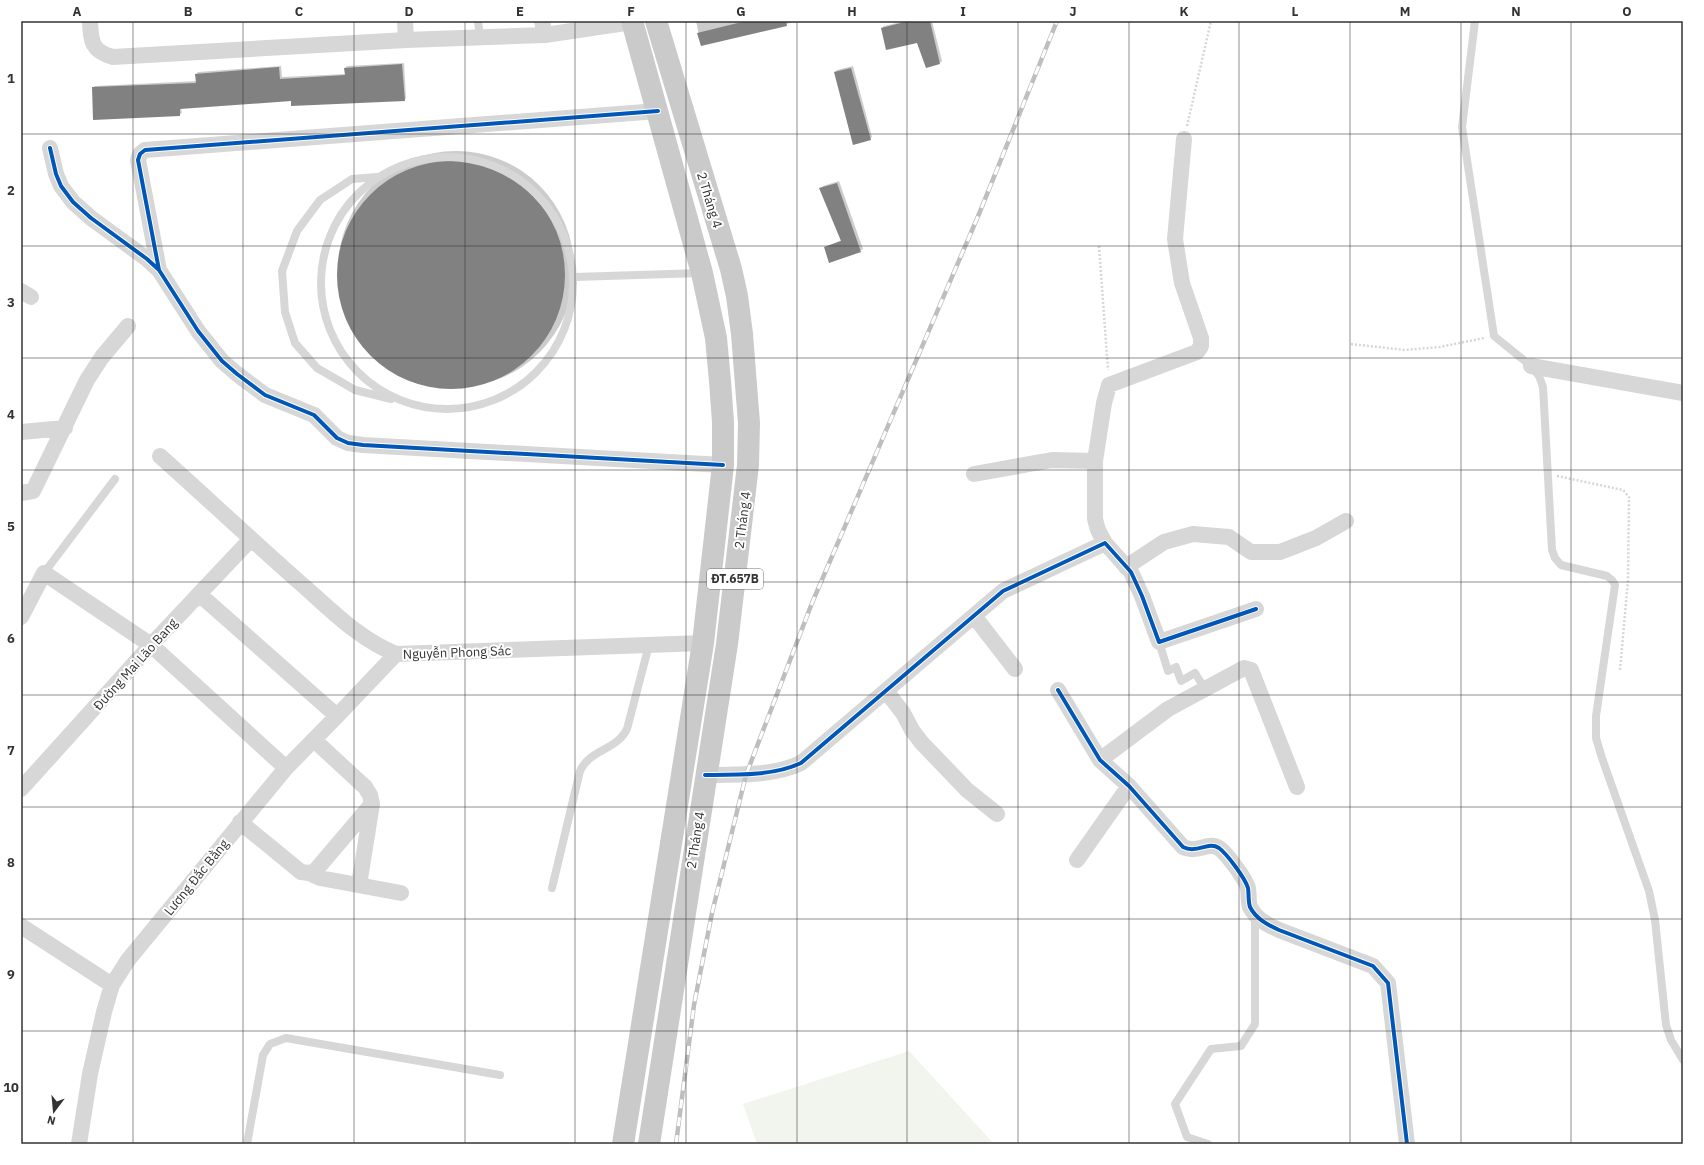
<svg xmlns="http://www.w3.org/2000/svg" width="1704" height="1165" viewBox="0 0 1704 1165" font-family="'IBM Plex Sans',sans-serif">
  <style>
    .green { fill: #f1f5ed }
    .shadow { fill: #0003 }
    .building { fill: #818181 }
    .lines { fill: none; stroke-linecap: round; stroke-linejoin: round }
    .path { stroke: #d6d6d6; stroke-width: 2.5; stroke-dasharray: 2 2; stroke-linecap: butt }
    .service { stroke: #d7d7d7; stroke-width: 8 }
    .minor { stroke: #d7d7d7; stroke-width: 16 }
    .primary { stroke: #cacaca; stroke-width: 22 }
    .rail-casing { stroke: #bebebe; stroke-width: 4.5 }
    .rail { stroke: #fff; stroke-width: 3; stroke-dasharray: 9; stroke-linecap: butt }
    .cycleway-casing { stroke: #fff; stroke-width: 6 }
    .cycleway { stroke: #0057b8; stroke-width: 4 }
    .grid { fill: none; stroke: #333; stroke-width: 1; stroke-opacity: 0.55 }
    .labels { text-anchor: middle; stroke-width: 4; stroke-linejoin: round; paint-order: stroke }
    .shield { fill: #fff; stroke: #707070; stroke-width: 1 }
    .shield-label { font-size: 12px; font-weight: bold; fill: #333 }
    .street-label { font-size: 13px; fill: #333; stroke: #fff }
    .neatline { fill: none; stroke: #333; stroke-width: 1.5 }
    .grid-label { font-size: 13px; text-anchor: middle; font-weight: bold; fill: #333 }
  </style>
  <rect width="100%" height="100%" fill="#fff"/>
  <path class="green" d="M909,1051l85,93h-237l-14,-40z"/>
  <path class="shadow" d="M696,21h103l-98,24z
    M905,21h27l10,40 -2,2 -22,-21 -36,-14 2,-2z
    M404,63l2,35 -2,2h-112l-111,8 1,5 -3,2 -86,-27 2,-2 102,-5 -1,-7 2,-2 83,-6 1,11 64,-3 -1,-6 2,-2z
    M853,66l19,71 -2,2 -35,-67 2,-2z
    M338 269a118 118 0 1 1 236 0a118 118 0 1 1-236 0Z
    M839,181l24,68 -3,2 -35,-4 17,-7 -21,-52 2,-2z"/>
  <path class="building" d="M746,21h40l1,5 -86,20 -4,-13z
    M909,21h21l10,43 -14,4 -9,-25 -31,7 -5,-22z
    M402,64l3,37 -114,5v-5l-111,8v7l-87,4 -1,-33 104,-4 -1,-9 84,-7 1,12 65,-4 -1,-7z
    M851,68l20,72 -18,5 -19,-73z
    M337 275a114 114 0 1 1 228 0a114 114 0 1 1-228 0Z
    M837,183l24,69 -32,11 -5,-16 17,-6 -22,-53z"/>
  <g class="lines">
    <path class="path" d="M1187,126l24,-105
      M1099,246l9,124
      M1351,344l54,6 35,-3 44,-9
      M1557,476l66,14 6,7 -1,83 -8,90"/>
    <path class="service" d="M478,21l2,16
      M1475,21l-13,106 32,209 37,30 8,10 4,11 9,163 3,8 6,7 46,11 5,4 3,5 -19,131v22l6,20 47,133 6,29 11,105 5,15 12,20
      M321 283a126 126 0 1 1 252 0a126 126 0 1 1-252 0Z
      M377,177l-25,2 -32,21 -23,31 -15,40 3,41 10,31 22,25 38,22 36,9
      M575,277l126,-4
      M44,573l71,-94
      M1159,642l9,29 8,-4 5,14 14,-8 10,16
      M552,888l28,-117c9,-21 37,-21 47,-42l22,-84
      M247,1144l16,-89 7,-11 16,-6 214,37
      M1208,1144l-21,-7 -12,-33 36,-55 30,-3 14,-22v-110"/>
    <path class="minor" d="M90,21c1,20 1,30 23,36l293,-17 139,-5
      M405,21l1,19
      M542,21l3,14 87,-13
      M50,148l6,26 5,12 12,16 18,16 56,41 12,11 39,61 24,30 15,13 28,21 49,20 23,23 11,5 15,2 360,20
      M159,270l-21,-110 2,-6 5,-4 513,-39
      M21,291l10,6
      M1531,366l152,27
      M21,432l44,-4
      M160,456c49,44 97,89 146,132 28,25 55,52 90,66l307,-11
      M974,474l78,-14 43,1
      M21,493l12,-2 3,-6 51,-105 15,-23 26,-31
      M1105,543l-7,-13 -3,-11v-58l9,-58 5,-18 88,-33 4,-6v-8l-19,-55 -7,-44 9,-100
      M1126,567l38,-25 29,-8 36,3 22,15h29l36,-14 30,-17
      M199,594l138,122
      M974,616l41,53
      M21,617l23,-44 107,72 135,123
      M1058,690l42,70 29,26 54,61c14,7 25,-6 36,1 8,6 26,30 29,40 1,6 0,13 2,19 6,12 18,18 29,23l94,36 15,17 19,161
      M886,691l17,22 9,17 9,12 46,48 30,24
      M314,740l51,47 5,8 2,9 -13,81
      M1100,760l68,-51 76,-41 7,2 46,117
      M705,775c30,0 69,1 96,-12l202,-172 102,-48 26,29 11,24 17,46 97,-33
      M21,789l130,-144 99,-105
      M240,822l61,50 8,1 6,-2 57,-67
      M1077,860l52,-74
      M309,873l11,5 81,15
      M21,926l91,59
      M79,1144l11,-70 14,-62 8,-27 16,-25 158,-192 51,-52 59,-62"/>
    <path class="primary" d="M623,1144l80,-501 20,-178v-43l-3,-41 -4,-43 -14,-65 -70,-252
      M649,1144l78,-500 21,-179 1,-42 -7,-89 -5,-38 -6,-27 -75,-248"/>
    <g class="rail-casing">
      <path id="rail" d="M676,1144l18,-139 18,-92 34,-138 66,-172 167,-389 78,-193"/>
    </g>
    <use href="#rail" class="rail"/>
    <g class="cycleway-casing">
      <path id="cycleway" d="M50,148l6,26 5,12 12,16 18,16 56,41 12,11 39,61 24,30 15,13 28,21 49,20 23,23 11,5 15,2 360,20
        M159,270l-21,-110 2,-6 5,-4 513,-39
        M1058,690l42,70 29,26 54,61c14,7 25,-6 36,1 8,6 26,30 29,40 1,6 0,13 2,19 6,12 18,18 29,23l94,36 15,17 19,161
        M705,775c30,0 69,1 96,-12l202,-172 102,-48 26,29 11,24 17,46 97,-33"/>
    </g>
    <use href="#cycleway" class="cycleway"/>
  </g>
  <path class="grid" d="M133,21v1123M243,21v1123M354,21v1123M465,21v1123M575,21v1123M686,21v1123M797,21v1123M907,21v1123M1018,21v1123M1129,21v1123M1239,21v1123M1350,21v1123M1461,21v1123M1571,21v1123M21,134h1662M21,246h1662M21,358h1662M21,470h1662M21,582h1662M21,695h1662M21,807h1662M21,919h1662M21,1031h1662"/>
  <g class="labels">
    <rect class="shield" x="707" y="569" width="56" height="20" rx="3"/>
    <g class="shield-label">
      <text x="735" y="583">ĐT.657B</text>
    </g>
    <g class="street-label">
      <text transform="translate(710 200) rotate(73)" y="5">2 Tháng 4</text>
      <text transform="translate(742 520) rotate(-83)" y="5">2 Tháng 4</text>
      <text transform="translate(457 652) rotate(-2)" y="5">Nguyễn Phong Sác</text>
      <text transform="translate(135 664) rotate(-48)" y="5">Đường Mai Lão Bang</text>
      <text transform="translate(695 840) rotate(-81)" y="5">2 Tháng 4</text>
      <text transform="translate(196 877) rotate(-51)" y="5">Lương Đắc Bằng</text>
    </g>
  </g>
  <rect width="1704" height="1165" fill="none" stroke="#ffffff" stroke-width="44"/>
  <g transform="translate(54 1111) rotate(196)" stroke="#ffffff" stroke-width="3" paint-order="stroke">
  <path d="M0-3L7 15L0 10L-7 15Z" fill="#333333"/>
  <text y="-6" font-size="11" font-weight="bold" text-anchor="middle" fill="#333333">N</text>
  </g>
  <rect x="22" y="22" width="1660" height="1121" class="neatline"/>
  <g class="grid-label">
    <text x="77" y="16">A</text>
    <text x="188" y="16">B</text>
    <text x="299" y="16">C</text>
    <text x="409" y="16">D</text>
    <text x="520" y="16">E</text>
    <text x="631" y="16">F</text>
    <text x="741" y="16">G</text>
    <text x="852" y="16">H</text>
    <text x="963" y="16">I</text>
    <text x="1073" y="16">J</text>
    <text x="1184" y="16">K</text>
    <text x="1295" y="16">L</text>
    <text x="1405" y="16">M</text>
    <text x="1516" y="16">N</text>
    <text x="1627" y="16">O</text>
    <text x="11" y="83">1</text>
    <text x="11" y="195">2</text>
    <text x="11" y="307">3</text>
    <text x="11" y="419">4</text>
    <text x="11" y="531">5</text>
    <text x="11" y="643">6</text>
    <text x="11" y="755">7</text>
    <text x="11" y="867">8</text>
    <text x="11" y="979">9</text>
    <text x="11" y="1092">10</text>
  </g>
</svg>
